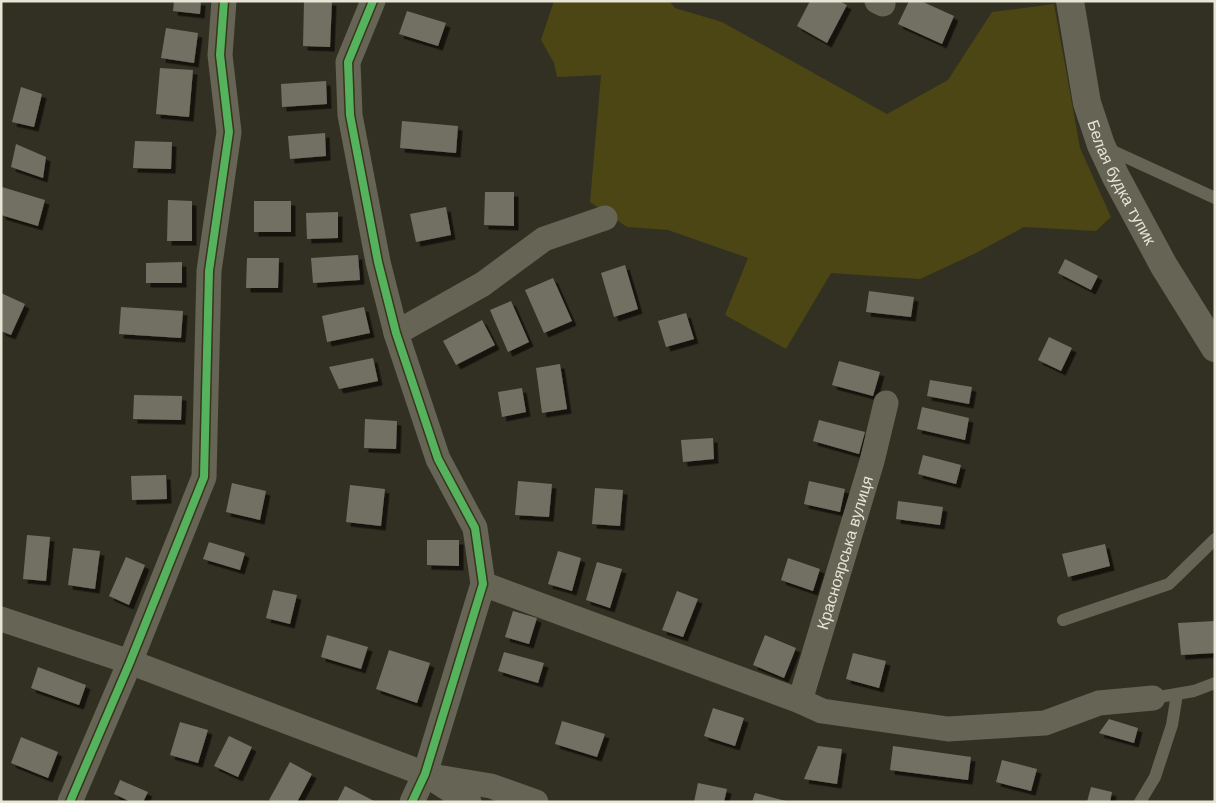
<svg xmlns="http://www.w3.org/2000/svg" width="1216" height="803" viewBox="0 0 1216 803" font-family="Helvetica,sans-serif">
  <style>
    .green { fill: #4b4613 }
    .building { fill: #717063; filter: url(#shadow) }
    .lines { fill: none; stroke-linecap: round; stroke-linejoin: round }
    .service { stroke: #666454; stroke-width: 12 }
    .minor { stroke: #666454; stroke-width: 25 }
    .tertiary { stroke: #666454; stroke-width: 28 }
    .cycleway-casing { stroke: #38361c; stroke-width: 11 }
    .cycleway { stroke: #56b35d; stroke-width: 8 }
    .labels { text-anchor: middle; stroke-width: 5; stroke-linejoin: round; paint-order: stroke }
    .street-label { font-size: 16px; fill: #e7e6d6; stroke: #38361c }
  </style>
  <defs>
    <filter id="shadow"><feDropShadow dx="4.5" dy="4.5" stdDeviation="0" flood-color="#0009"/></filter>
  </defs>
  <rect width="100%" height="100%" fill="#323022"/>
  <path class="green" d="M554,1h115l6,7 47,14 165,92 61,-34 44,-68 62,-8 26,144 31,69 -15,14 -72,-4 -50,27 -54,25 -89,-6 -45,76 -61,-34 23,-57 -80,-28 -41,-3 -37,-25 11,-127 -44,2 -3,-14 -13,-23z"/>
  <path class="building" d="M174,1h27l-1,13 -27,-3z
    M304,1h28l-2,46 -27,-1z
    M810,1h29l8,4 -20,38 -30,-17z
    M909,1h12l33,15 -12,28 -44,-20z
    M407,11l39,12 -8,23 -39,-12z
    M166,28l32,5 -4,30 -33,-5z
    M160,68l33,2 -4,47 -33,-3z
    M326,81l1,23 -45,3 -1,-23z
    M21,87l21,7 -8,33 -22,-5z
    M402,121l56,5 -2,27 -56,-5z
    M325,133l1,23 -36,3 -2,-23z
    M135,141l37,1 -1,27 -38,-1z
    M16,144l30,13 -3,21 -32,-11z
    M2,187l43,13 -7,26 -37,-11z
    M485,192h29v34l-30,-1z
    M168,200l24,1v40h-25z
    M254,201h37v31h-37z
    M446,207l5,28 -35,7 -6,-28z
    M338,212v26l-31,1 -1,-26z
    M358,255l2,25 -47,3 -2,-25z
    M247,258h32l-1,30h-32z
    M1065,259l33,17 -7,14 -33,-17z
    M182,262v21h-36v-20z
    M625,265l13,44 -24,8 -13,-44z
    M553,278l19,43 -28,12 -19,-43z
    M869,291l45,6 -3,20 -45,-5z
    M1,293l24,11 -14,31 -10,-4z
    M511,301l18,41 -21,10 -18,-42z
    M121,307l62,4 -2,27 -62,-4z
    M364,307l6,26 -43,9 -5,-26z
    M686,313l8,26 -28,8 -8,-26z
    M482,320l13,25 -39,20 -13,-24z
    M1049,337l23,11 -11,23 -23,-11z
    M373,358l5,23 -39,8 -10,-22z
    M839,361l41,11 -7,24 -41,-11z
    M560,364l7,45 -25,4 -6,-45z
    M930,380l42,7 -3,17 -42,-8z
    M522,388l4,24 -24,5 -4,-25z
    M134,395l48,1 -1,24 -48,-1z
    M922,407l47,11 -4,22 -48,-11z
    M365,419l32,2 -1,28 -32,-1z
    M819,420l46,12 -6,22 -46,-13z
    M713,438l1,21 -31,3 -2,-22z
    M923,455l38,10 -5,19 -38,-10z
    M166,475l1,24 -35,1 -1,-24z
    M518,481l34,3 -3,33 -34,-2z
    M809,481l36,8 -5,23 -36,-8z
    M232,483l34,8 -6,29 -34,-8z
    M350,485l35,4 -4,37 -35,-4z
    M595,488l28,2 -3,36 -28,-2z
    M898,501l45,6 -3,18 -44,-6z
    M27,535l23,2 -4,44 -23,-2z
    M427,540h32v26l-32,-1z
    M209,542l36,11 -5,17 -37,-11z
    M1105,544l5,22 -42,11 -6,-23z
    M73,548l27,3 -5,38 -27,-4z
    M558,551l23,7 -9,33 -24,-7z
    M126,557l19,8 -16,40 -20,-9z
    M788,558l32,11 -7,22 -32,-11z
    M597,562l25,7 -12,39 -24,-8z
    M273,590l24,5 -7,29 -24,-6z
    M677,591l21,8 -15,38 -21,-7z
    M513,611l24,7 -8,26 -24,-7z
    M1215,621v32l-34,2 -3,-32z
    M327,635l41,12 -7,22 -40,-12z
    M765,635l31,13 -12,30 -31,-13z
    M389,650l41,13 -13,40 -41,-14z
    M504,652l40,11 -6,20 -40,-12z
    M853,653l33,8 -7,27 -33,-9z
    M38,667l48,18 -7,20 -48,-17z
    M713,708l31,10 -9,28 -31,-10z
    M1109,719l29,9 -4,15 -35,-10z
    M562,721l43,13 -8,23 -42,-13z
    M180,722l28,8 -10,33 -28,-8z
    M229,736l23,11 -14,30 -24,-11z
    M21,737l37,15 -10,26 -37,-15z
    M818,746l24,3 -5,35 -33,-5z
    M893,746l78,11 -3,23 -78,-10z
    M1002,760l35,9 -6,22 -35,-9z
    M290,762l22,12 -15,28h-25l-3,-2z
    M120,780l28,12 -5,10h-12l-17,-8z
    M698,783l29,6 -3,13h-30z
    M345,786l31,16h-39z
    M1091,787l21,5 -2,10h-23z
    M755,793l31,8v1h-34z"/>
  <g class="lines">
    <path class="service" d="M1106,148l109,50
      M1063,620l106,-36 46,-45
      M1153,698l41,-7 21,-8
      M1140,802l15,-25 17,-52 5,-31"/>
    <g class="minor">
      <path d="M373,1l-25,61 2,53 28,147 18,71 42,126 37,69 8,56 -58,190 -13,28"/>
      <path d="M877,1l6,3"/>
      <path d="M396,333l87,-49 61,-45 61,-21"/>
      <path d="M483,584l317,117 22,10 126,18 97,-6 54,-20 54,-5"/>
      <path d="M1,619l129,43 295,112 44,28"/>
      <path id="s1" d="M800,701l72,-240 14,-58"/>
      <path d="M437,777l54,9 45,16"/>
      <path d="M70,802l60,-140 74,-185 5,-206 20,-139 -9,-77 4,-54"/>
    </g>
    <path class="tertiary" id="s2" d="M1070,1l17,102 14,42 15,32 48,89 51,82"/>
    <g class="cycleway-casing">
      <path id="cycleway" d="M373,1l-25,61 2,53 28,147 18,71 42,126 37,69 8,56 -58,190 -13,28
        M70,802l60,-140 74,-185 5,-206 20,-139 -9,-77 4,-54"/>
    </g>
    <use href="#cycleway" class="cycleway"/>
  </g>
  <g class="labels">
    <g class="street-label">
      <text dy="6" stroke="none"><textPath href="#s2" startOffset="190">Белая будка тупик</textPath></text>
      <text dy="6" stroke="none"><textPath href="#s1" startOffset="155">Красноярська вулиця</textPath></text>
    </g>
  </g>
  <rect width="1216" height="803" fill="none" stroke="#e7e6d6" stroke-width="5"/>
</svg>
